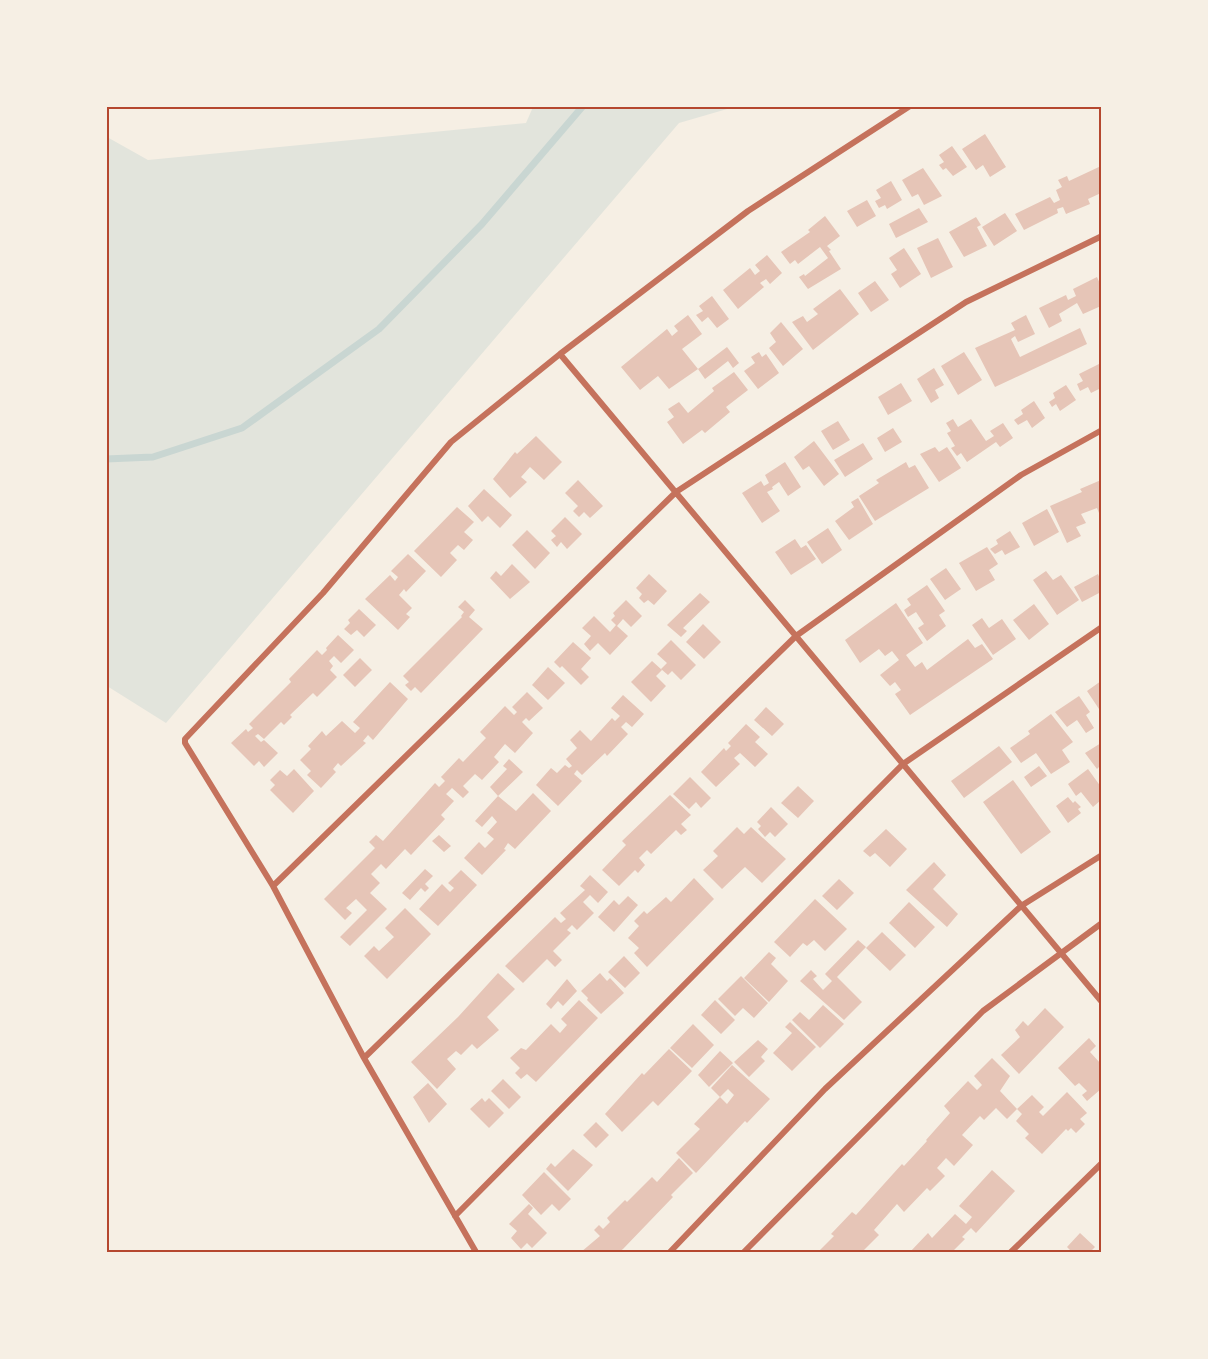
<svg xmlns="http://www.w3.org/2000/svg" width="1208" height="1359" viewBox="0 0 1208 1359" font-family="'Fira Sans Condensed',sans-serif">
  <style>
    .green { fill: #e2e4dc }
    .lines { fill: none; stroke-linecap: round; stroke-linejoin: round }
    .stream { stroke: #c9d6d2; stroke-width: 7 }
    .building { fill: #e6c5b7 }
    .minor { stroke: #c5725c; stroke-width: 6 }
    .neatline { fill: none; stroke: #b5482f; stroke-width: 2 }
  </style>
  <rect width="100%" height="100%" fill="#f6efe4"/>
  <path class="green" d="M533,107h201l-55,16 -513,600 -59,-37v-549l41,23 378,-37z"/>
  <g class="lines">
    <path class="stream" d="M106,459l47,-2 89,-29 137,-99 103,-105 101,-118"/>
  </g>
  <path class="building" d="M985,134l21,33 -16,10 -7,-12 -7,5 -14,-21z
    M952,146l15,21 -14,9 -7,-8 -3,2 -4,-5 5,-3 -5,-7z
    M1101,166v27l-13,6 2,5 -24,10 -3,-7 -6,2 1,4 -34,17 -9,-16 35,-17 4,6 6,-3 -4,-10 6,-3 -4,-7 9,-4 2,5z
    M923,168l19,28 -18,9 -6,-11 -6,3 -10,-17z
    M891,181l11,19 -15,9 -2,-4 -6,3 -4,-7 6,-3 -5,-8z
    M867,200l9,16 -19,11 -10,-16z
    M919,208l9,14 -32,16 -7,-14z
    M1005,213l12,18 -23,15 -12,-19z
    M825,216l15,20 -13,10 4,4 -2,1 12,18 -33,20 -9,-12 5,-3 1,2 23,-18 -8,-11 -22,17 -3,-4 -5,4 -9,-12 29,-20 -2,-2z
    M976,217l5,8 -4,2 10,19 -23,11 -15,-25z
    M938,238l15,29 -22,11 -14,-30z
    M904,248l17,26 -21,14 -9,-14 6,-4 -8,-12z
    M767,255l15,18 -12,11 -4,-5 -6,4 4,4 -26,22 -15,-19 27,-22 5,7 5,-4 -5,-6z
    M1097,277l4,9v20l-18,8 -6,-11 -18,11 3,7 -13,7 -10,-20 27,-13 2,5 8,-4 -3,-7z
    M875,281l14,19 -18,12 -13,-19z
    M840,289l19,25 -46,36 -21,-28 11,-6 4,6 11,-8 -5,-5z
    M712,296l17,23 -12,9 -9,-11 -6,5 -6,-7 7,-4 -4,-5z
    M688,315l14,19 -20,15 16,20 29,-22 12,16 -6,5 -5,-7 -23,18 -7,-10 -29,20 -11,-13 -18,14 -19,-23 46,-38 5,7 6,-5 -4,-5z
    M1026,315l9,19 -17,8 -3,-6 -4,3 9,18 60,-29 7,16 -92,43 -20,-39 40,-18 -4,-7z
    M781,322l22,27 -20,17 -14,-18 7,-6 -6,-9z
    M759,352l3,5 4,-3 13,19 -21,16 -14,-18 11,-8 -4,-6z
    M964,352l18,28 -24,15 -17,-29z
    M1101,363v25l-10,5 -3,-6 -8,4 -3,-7 6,-3 -4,-7z
    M934,368l10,17 -9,5 4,8 -8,5 -14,-24z
    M734,372l14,18 -22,17 4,5 -25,21 -3,-3 -19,14 -16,-22 7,-5 -6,-8 11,-7 9,11 26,-22 -2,-3z
    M901,383l11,18 -24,14 -10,-18z
    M1066,385l10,15 -16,11 -4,-7 -4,3 -3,-5 6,-4 -2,-5z
    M1034,401l11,17 -13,10 -5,-8 -9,5 -4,-5 9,-6 -2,-4z
    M953,419l5,8 13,-8 15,22 8,-5 -4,-5 13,-8 10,15 -13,9 -4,-5 -29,20 -6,-9 -4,3 -6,-8 4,-2 -8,-13 4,-2 -5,-8z
    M838,421l12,19 -17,10 -12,-19z
    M893,428l9,14 -17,10 -8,-14z
    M536,436l26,26 -18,18 -14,-13 -9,10 6,5 -17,16 -17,-19 22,-27 2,2z
    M814,441l25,33 -15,12 -15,-20 -6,4 -9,-13z
    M863,443l10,16 -28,18 -11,-17z
    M935,447l4,5 8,-5 14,21 -22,14 -19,-28z
    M785,462l16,25 -13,9 -9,-14 -7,5 1,2 -6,3 13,19 -18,12 -20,-30 19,-12 3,5 5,-3 -4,-8z
    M906,462l3,6 6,-3 14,23 -54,33 -16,-25 20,-13 -3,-3z
    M578,480l25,26 -13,12 -6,-6 -5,5 -6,-6 5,-5 -13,-13z
    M1101,480v38l-4,-10 -16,6 5,9 -10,4 5,9 -14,7 -17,-37 32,-14 -2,-3z
    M484,489l28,26 -12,13 -12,-12 -6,6 -14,-16z
    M858,498l15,26 -24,16 -14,-19 19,-14 -3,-5z
    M457,507l17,15 -10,10 9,8 -9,10 -6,-5 -8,8 7,7 -16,17 -27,-26z
    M1047,509l12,23 -25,14 -12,-23z
    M565,517l17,17 -15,15 -6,-7 -4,5 -6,-7 5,-4 -5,-5z
    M828,528l14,22 -20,14 -15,-22z
    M527,530l23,23 -15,16 -23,-24z
    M1010,531l10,16 -15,8 -3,-5 -7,4 -5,-5 8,-5 -2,-4z
    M795,539l6,9 5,-3 10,14 -25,16 -16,-23z
    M987,547l11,17 -9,6 6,10 -19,11 -17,-28z
    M408,554l18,17 -20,21 -2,-3 -5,6 13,13 -6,6 4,3 -12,13 -33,-31 25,-24 5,6 3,-4 -7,-6z
    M512,564l18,18 -20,17 -20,-21 6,-7 5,5z
    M946,568l15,21 -16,11 -15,-21z
    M1046,571l7,9 8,-5 18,25 -22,15 -24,-35z
    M649,574l18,17 -13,14 -6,-5 -4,3 -5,-5 3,-4 -6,-6z
    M1098,574l3,7v11l-19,10 -8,-15z
    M927,585l18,26 -6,4 7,11 -19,15 -9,-13 6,-4 -8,-12 -8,5 -4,-7 7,-5 -4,-6z
    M700,593l10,9 -27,26 4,3 -6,6 -14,-12z
    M465,600l10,10 -6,7 14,12 -62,64 -6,-6 -4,4 -6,-6 4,-3 -6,-6 59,-59 -1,-1 3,-4 -6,-5z
    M626,600l16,16 -11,11 -8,-8 -6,7 11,10 -18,19 -12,-12 -8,8 -6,-7 7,-8 -9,-8 12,-12 16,16 6,-7 -5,-5 4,-4 -2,-3z
    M896,603l27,40 -17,12 9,12 7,-5 5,8 41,-31 7,9 7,-4 11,15 -83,56 -15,-21 6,-4 -6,-8 -5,4 -10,-11 19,-15 -7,-9 -7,5 -6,-7 -19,14 -15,-23z
    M1034,604l15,20 -20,16 -16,-20z
    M359,609l17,16 -12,12 -7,-7 -6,5 -7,-6 6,-6 -2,-3z
    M982,618l7,10 13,-9 14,20 -23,16 -21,-30z
    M703,624l18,18 -17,17 -18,-17z
    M338,635l16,15 -13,13 -7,-7 -5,5 4,5 -3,4 7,7 -20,20 -4,-4 -23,22 2,2 -8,8 -3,-3 -17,17 -6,-5 -3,2 6,6 3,-2 14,13 -14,14 -5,-6 -5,5 -23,-23 15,-14 2,3 5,-4 -4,-4 42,-42 -2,-3 28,-29 5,5 5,-5 -1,-2z
    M671,640l25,25 -15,15 -9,-9 -4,4 -7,-6 6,-6 -10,-9z
    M573,642l18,16 -10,11 8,8 -8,8 -19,-19 -2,2 -6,-6z
    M360,658l12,12 -17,17 -12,-12z
    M652,661l10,9 -6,6 10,10 -15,16 -20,-20z
    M548,667l17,16 -17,17 -16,-15z
    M1101,681v31l-14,-21z
    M390,682l18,17 -35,41 -5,-5 -5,6 3,2 -25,23 -3,-3 -5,6 3,3 -15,16 -14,-13 4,-4 -11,-11 11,-11 -3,-3 14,-15 4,5 16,-15 13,12 5,-5 -7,-6z
    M527,692l16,16 -14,13 -3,-3 -4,4 11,11 -18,20 -10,-9 -11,13 5,5 -17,18 -7,-6 -12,12 6,6 -6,6 -11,-10 -6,6 8,7 -13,14 4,4 -34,36 -6,-6 -19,20 -5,-5 -10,10 9,9 -10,10 17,16 -37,37 -10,-9 27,-27 -11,-11 -10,9 6,5 -7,7 -21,-21 51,-51 -6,-6 7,-7 7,6 52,-58 4,4 6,-6 -4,-4 18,-19 4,4 23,-24 -6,-6 25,-26 9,9 3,-3 -5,-5z
    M623,695l21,19 -12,13 -6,-5 -5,5 7,7 -21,22 -2,-3 -23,22 -5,-5 -3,4 8,7 -24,25 -22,-21 15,-17 6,5 8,-8 4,3 3,-2 -6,-7 11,-11 -7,-8 10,-10 11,11 21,-23 3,3 5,-5 -9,-8z
    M1079,696l11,16 -4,3 8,13 -8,5 -9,-13 -10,7 -12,-15z
    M766,707l18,17 -12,12 -18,-16z
    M1051,714l22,28 -11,8 8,12 -19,12 -15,-21 -15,10 -11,-15 20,-14 -2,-3z
    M746,724l14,13 -5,5 13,12 -13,13 -15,-14 -6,5 6,6 -24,23 -15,-15 23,-24 2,3 5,-5 -3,-3z
    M1101,743v22l-4,4 -12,-16z
    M999,746l13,16 -48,36 -13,-17z
    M509,759l14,13 -25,24 18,15 17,-18 18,18 -36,38 -7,-6 -4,6 2,1 -24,25 -18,-17 15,-16 6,6 9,-9 -7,-6 10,-11 -5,-6 -10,11 -7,-6 23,-25 -8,-9 17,-18 -4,-3z
    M1039,766l8,10 -16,11 -7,-10z
    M294,769l20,22 -21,22 -23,-23 5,-5 -5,-5 10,-10 7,6z
    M1088,769l13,18v13l-8,7 -12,-15 -5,4 -8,-12z
    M690,777l21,21 -10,10 -5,-6 -7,7 -16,-15z
    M1013,780l38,52 -30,22 -38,-52z
    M798,786l16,15 -16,17 -17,-15z
    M670,795l21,20 -10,9 6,6 -6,5 -5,-5 -25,24 -4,-4 -8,8 6,7 -7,8 -3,-3 -16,16 -17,-16 24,-25 -4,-4z
    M1068,797l5,6 2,-2 6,6 -3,2 3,4 -13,10 -12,-17z
    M771,807l17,17 -13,13 -5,-5 -5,5 -7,-8 3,-3 -4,-4z
    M737,827l7,7 7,-7 35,32 -24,24 -17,-16 -23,22 -19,-19 15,-14 -5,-5z
    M886,829l21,20 -17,18 -15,-14 -5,4 -7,-6z
    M439,835l12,11 -7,6 -12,-11z
    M934,862l12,13 -13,14 25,25 -11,13 -41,-37z
    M425,869l8,7 -8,8 4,4 -4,4 -4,-4 -11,12 -8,-7z
    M461,870l16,15 -39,41 -19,-17 23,-25 8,8 4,-4 -6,-5z
    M590,875l18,17 -10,11 -8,-8 -7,7 11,11 -17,17 -5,-5 -5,5 4,3 -18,18 9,9 -7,7 -8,-8 -24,24 -18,-17 50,-49 6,6 5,-4 -6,-6 25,-23 -5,-4z
    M694,878l20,21 -67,68 -13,-14 5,-5 -11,-10 11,-12 -5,-5 10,-10 3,3 19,-17 5,5z
    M839,879l15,14 -17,17 -15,-14z
    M628,896l10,9 -24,27 -16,-15 16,-17 5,5z
    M815,899l32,30 -22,22 -11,-11 -7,6 -4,-3 -13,14 -16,-15z
    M909,902l26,25 -20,21 -26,-25z
    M405,908l26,26 -44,45 -23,-23 10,-10 5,5 15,-14 -9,-9z
    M882,932l24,23 -16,16 -24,-23z
    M858,940l8,7 -29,30 25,25 -18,18 -44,-39 11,-11 6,6 -4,3 10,11 9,-9 -7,-7z
    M769,952l7,6 -5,6 17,17 -19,21 -25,-24z
    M624,956l16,17 -15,15 -17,-16z
    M498,973l17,16 -28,28 12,13 -22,19 -5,-5 -11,11 -5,-4 -9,8 9,10 -19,20 -26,-27 47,-45z
    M600,973l7,8 3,-3 14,15 -23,21 -14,-14 1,-2 -7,-7z
    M741,976l27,27 -14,15 -11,-10 -8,8 -17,-17z
    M567,979l10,12 -14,15 -5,-5 -7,8 -5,-5z
    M579,1000l19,18 -62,64 -9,-8 -6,5 -6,-6 5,-5 -10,-10 11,-10 5,2 25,-26 9,9 7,-8 -6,-6z
    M715,1000l20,20 -14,14 -20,-19z
    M823,1005l21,19 -24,24 -28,-28 8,-8 9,8z
    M1045,1008l19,19 -45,47 -18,-19 19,-18 -5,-7 8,-9 5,5z
    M790,1022l26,25 -24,24 -19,-18 19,-20 -7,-6z
    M693,1024l21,21 -22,23 -22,-20z
    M1089,1038l7,8 -6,6 11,12v25l-14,12 -5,-6 5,-4 -8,-8 -4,3 -17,-18z
    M758,1040l10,9 -7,8 4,4 -16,16 -15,-15z
    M669,1049l23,22 -34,35 -5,-5 -31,31 -17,-18 37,-41 2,2z
    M720,1051l13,12 -24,24 -11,-12z
    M992,1058l18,18 -10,15 17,18 15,-14 12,12 -5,5 4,4 24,-24 20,21 -7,6 5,5 -9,9 -5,-5 -3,3 -2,-2 -24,25 -17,-16 4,-4 -13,-13 6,-7 -5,-5 -10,10 -11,-11 -12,12 -4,-4 -18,19 11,10 -19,21 -8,-8 -9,10 8,8 -15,15 -3,-3 -23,24 -7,-8 -23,26 5,5 -17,17h-44l16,-16 -3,-2 21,-22 4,3 46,-51 2,2 23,-25 -1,-1 24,-27 -6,-7 24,-25 9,9 5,-5 -8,-9z
    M732,1065l38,34 -23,24 -2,-2 -49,52 -20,-20 24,-24 -6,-5 26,-27 7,7 7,-9 -6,-6 -8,8 -9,-9z
    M503,1079l18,18 -12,12 -18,-18z
    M428,1083l19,21 -18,19 -16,-26z
    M482,1098l3,4 4,-4 15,15 -15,15 -19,-19z
    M596,1122l13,13 -13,13 -13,-13z
    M573,1149l20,16 -25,26 -22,-22 5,-6 4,4z
    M679,1158l14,15 -22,22 2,2 -50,52 -4,3h-38l19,-16 -6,-6 5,-5 4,4 7,-7 -3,-4 18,-18 2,2 25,-25 5,5z
    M992,1170l23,21 -39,42 -5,-5 -9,9 3,2 -13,13h-42l18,-19 4,5 23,-24 11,10 6,-7 -13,-11z
    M544,1172l27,27 -12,12 -7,-7 -11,11 -19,-20z
    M529,1204l4,4 -5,6 19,19 -15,15 -5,-5 -6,6 -10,-11 6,-7 -8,-7z
    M1080,1233l15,14 -5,5h-18l-5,-5z"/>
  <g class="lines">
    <path class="minor" d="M560,354l542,648
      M273,886l403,-394 290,-190 136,-66
      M364,1058l432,-422 225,-161 81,-45
      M455,1216l448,-452 199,-137
      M476,1252l-112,-194 -91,-172 -88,-143v-4l138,-146 128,-151 109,-88 188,-143 162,-105
      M670,1252l155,-163 196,-183 81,-51
      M744,1252l239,-241 119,-88
      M1011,1252l91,-89"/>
  </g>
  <rect width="1208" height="1359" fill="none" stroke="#f6efe4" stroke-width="216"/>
  <rect x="108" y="108" width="992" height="1143" class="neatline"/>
</svg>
